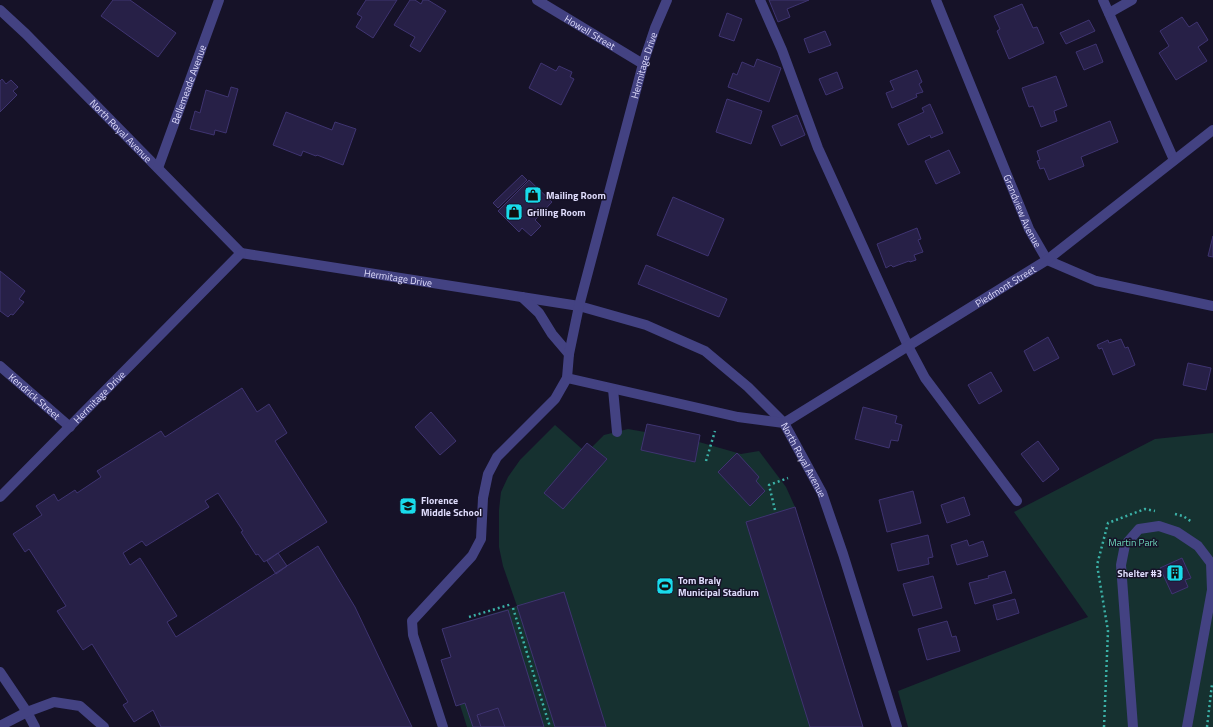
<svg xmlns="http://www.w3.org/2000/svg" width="1213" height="727" viewBox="0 0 1213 727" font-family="'Titillium Web',sans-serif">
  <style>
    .green { fill: #163130 }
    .building { fill: #272047; stroke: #3f3471 }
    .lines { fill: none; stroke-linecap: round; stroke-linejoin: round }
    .path { stroke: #3bb1a7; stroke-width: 2.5; stroke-dasharray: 2 3; stroke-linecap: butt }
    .minor { stroke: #434282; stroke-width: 10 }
    .labels { text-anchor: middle; stroke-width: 3; stroke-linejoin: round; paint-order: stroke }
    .street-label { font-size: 10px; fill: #dfdcfc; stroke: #161228 }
    .poi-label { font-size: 10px; font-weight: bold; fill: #dfdcfc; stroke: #161228; text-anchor: start }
    .park-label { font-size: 10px; fill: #6dd7ba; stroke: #161228 }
  </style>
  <rect width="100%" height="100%" fill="#161228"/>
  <path class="green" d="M647,424l53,11 -1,7 42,12 18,-3 27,36 9,20 68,220h-396l-7,-22 -4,1 -15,-46 10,-3 -9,-28 75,-23 -14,-40 -4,-19v-37l2,-18 7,-15 12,-17 35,-35 27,24 5,-6 5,4 12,-12 24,-6 17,3z
    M1213,433v294h-305l-10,-36 190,-74 -74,-105 141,-73z"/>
  <path class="building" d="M113,0h17l46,33 -18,24 -57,-41z
    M366,0h31l-24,38 -17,-11 6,-10 -5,-3z
    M410,0h5l6,4 2,-4h5l18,11 -26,41 -10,-6 5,-9 -21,-12z
    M769,0h40l-22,9 3,8 -12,5z
    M1022,4l11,24 4,-1 7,16 -35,16 -12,-28 3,-2 -6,-13z
    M727,13l15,6 -8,22 -15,-5z
    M1182,17l7,10 8,-5 11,18 -10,7 9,14 -31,19 -17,-27 10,-7 -9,-15z
    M1089,20l6,11 -29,13 -6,-11z
    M825,31l6,14 -22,8 -5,-14z
    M1096,44l7,18 -19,8 -8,-18z
    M757,59l24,9 -12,34 -41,-15 5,-14 4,2 5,-13 12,5z
    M541,63l15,8 3,-5 13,6 -2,5 4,2 -13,26 -32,-17z
    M917,70l5,12 -3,2 4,8 -7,2 1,3 -25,11 -6,-15 8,-3 -4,-9z
    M837,72l6,16 -17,7 -7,-16z
    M1056,76l11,30 -13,5 3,10 -16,6 -8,-21 -4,1 -7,-19z
    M2,79l4,5 5,-4 7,7 -5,4 4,4 -17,17v-31z
    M231,87l7,2 -12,44 -11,-3 -1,5 -24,-6 5,-18 5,2 6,-23 22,7z
    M727,99l35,12 -11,33 -35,-12z
    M930,104l13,29 -12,5 -1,-3 -22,10 -10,-21 26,-12 -2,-4z
    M286,112l46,18 3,-8 21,7 -13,36 -26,-10 -1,1 -13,-5 -2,5 -28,-11z
    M797,115l8,20 -24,11 -9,-20z
    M1110,121l8,21 -37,15 3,9 -35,14 -5,-12 -4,1 -3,-8 3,-1 -3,-9z
    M949,150l11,23 -24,11 -11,-23z
    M522,175l5,5 -29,28 -5,-5z
    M529,180l23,22 -17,18 6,6 -10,10 -9,-8 -3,4 -21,-21z
    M673,197l51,22 -16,37 -51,-21z
    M917,228l4,11 -3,1 5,12 -9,3 2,5 -6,2 -1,-1 -16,6 -2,-2 -5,3 -9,-24z
    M1213,236v21l-5,-1z
    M646,265l81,34 -8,18 -81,-33z
    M0,271l25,20 -6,8 5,3 -11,13 -2,-1 -3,3 -8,-6z
    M1048,337l11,21 -25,13 -10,-20z
    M1121,339l4,9 3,-1 7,18 -22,10 -11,-27 -3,1 -2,-4 11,-5 1,3z
    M1188,363l23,5 -5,22 -23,-5z
    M991,372l11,19 -23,13 -11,-19z
    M242,388l15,24 12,-8 18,29 -12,8 52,81 -63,40 -6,-8 -2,1 -15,-23 2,-1 -25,-38 -13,8 4,6 -63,39 -4,-5 -19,12 7,12 10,-7 37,58 -10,6 9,15 142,-91 37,61 57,120h-251l-8,-17 -19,12 -11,-17 5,-3 -36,-58 -9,6 -26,-39 9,-5 -37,-57 -4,3 -12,-18 29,-19 -6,-9 18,-12 4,7 17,-11 2,3 24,-16 -4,-6 64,-40 4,6z
    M863,407l34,9 -2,7 7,2 -4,16 -7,-1 -2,8 -34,-9z
    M431,412l25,29 -16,14 -25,-28z
    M647,424l53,11 -5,27 -54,-12z
    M1038,441l21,28 -16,13 -22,-28z
    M587,443l20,16 -44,50 -19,-16z
    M737,453l22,24 -3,4 9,10 -15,15 -32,-34z
    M913,491l8,32 -34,9 -8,-32z
    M964,497l6,18 -23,8 -6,-18z
    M795,507l68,220h-53l-64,-205z
    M928,535l5,22 -5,1 1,6 -31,7 -7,-27z
    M967,540l2,6 14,-5 5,15 -31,9 -6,-20z
    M278,553l9,13 -11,8 -9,-13z
    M1182,558l9,20 -6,2 3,7 -16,7 -12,-26z
    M1005,571l7,22 -37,11 -6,-21 20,-5 -1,-2z
    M933,576l9,32 -29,8 -10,-32z
    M564,592l42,135h-51l-38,-121z
    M1015,599l4,14 -22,7 -4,-15z
    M508,610l36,117h-71l-8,-24 -9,3 -15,-46 10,-3 -9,-28z
    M947,621l5,16 4,-1 4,15 -33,9 -9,-31z
    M498,708l7,19h-24l-4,-12z"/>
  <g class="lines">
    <path class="path" d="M706,461l9,-30
      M775,510l-6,-25 19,-7
      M1175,514l8,2 9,6
      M513,608l37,119
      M469,617l43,-13
      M1104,727l4,-96 -11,-66 11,-42 37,-14 10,2
      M1207,727l5,-43"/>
    <g class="minor">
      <path id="s1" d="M537,0l106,64"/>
      <path d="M760,0l22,50 36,98 90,198 17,32 92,123"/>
      <path id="s2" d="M936,0l93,229 18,31 49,21 117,25"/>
      <path d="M1103,0l71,160"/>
      <path id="s3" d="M0,10l26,24 215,219"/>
      <path d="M1109,13l23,-13"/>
      <path id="s4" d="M158,168l61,-168"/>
      <path id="s5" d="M241,253l338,53 67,19 59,26 43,36 36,36 38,70 21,61 54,173"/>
      <path d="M522,297l17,16 13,21 17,20"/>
      <path id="s6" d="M0,366l70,61"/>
      <path id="s7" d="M567,378l171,39 46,6 263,-163 166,-130"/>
      <path d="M613,389l4,43"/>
      <path id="s8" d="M0,497l241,-244"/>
      <path d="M0,672l27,40 8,15"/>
      <path d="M0,726l27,-14 27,-10 26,4 24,21"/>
      <path id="s9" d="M443,727l-30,-92 -1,-14 60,-65 9,-17 2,-41 5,-24 9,-17 58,-58 12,-21 2,-24 10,-48 64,-242 12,-36 12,-28"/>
      <path d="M1133,727l-12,-162 4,-20 14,-16 20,-3 18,6 21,14 13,17 1,27 -25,137"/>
    </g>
  </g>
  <defs>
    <g id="shop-square" transform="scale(0.9)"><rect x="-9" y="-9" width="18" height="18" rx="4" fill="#19dbeb" stroke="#161228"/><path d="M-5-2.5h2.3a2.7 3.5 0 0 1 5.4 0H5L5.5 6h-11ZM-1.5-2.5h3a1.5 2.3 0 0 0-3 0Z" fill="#111"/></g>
    <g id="school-square" transform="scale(0.9)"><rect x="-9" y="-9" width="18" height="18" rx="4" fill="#19dbeb" stroke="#161228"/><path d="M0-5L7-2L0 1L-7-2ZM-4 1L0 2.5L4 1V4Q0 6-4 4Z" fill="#111"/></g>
    <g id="building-square" transform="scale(0.9)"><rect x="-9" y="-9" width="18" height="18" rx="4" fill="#19dbeb" stroke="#161228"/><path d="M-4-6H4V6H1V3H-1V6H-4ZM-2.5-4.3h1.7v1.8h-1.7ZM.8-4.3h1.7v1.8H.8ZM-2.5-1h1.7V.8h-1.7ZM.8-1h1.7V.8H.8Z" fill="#111"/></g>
    <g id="stadium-square" transform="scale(0.9)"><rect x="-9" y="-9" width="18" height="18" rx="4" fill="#19dbeb" stroke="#161228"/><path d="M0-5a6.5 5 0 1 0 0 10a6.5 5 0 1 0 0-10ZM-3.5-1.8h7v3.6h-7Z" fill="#111"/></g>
  </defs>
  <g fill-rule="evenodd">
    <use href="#shop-square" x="533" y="195"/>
    <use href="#shop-square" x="514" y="212"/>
    <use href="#school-square" x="408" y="506"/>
    <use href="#building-square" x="1175" y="573"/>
    <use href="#stadium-square" x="665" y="586"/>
  </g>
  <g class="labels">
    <g class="street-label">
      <text dy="4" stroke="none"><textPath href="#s1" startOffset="62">Howell Street</textPath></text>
      <text dy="4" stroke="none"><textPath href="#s9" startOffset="732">Hermitage Drive</textPath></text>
      <text dy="4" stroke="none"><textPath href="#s4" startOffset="89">Bellemeade Avenue</textPath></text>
      <text dy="4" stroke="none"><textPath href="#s3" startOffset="171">North Royal Avenue</textPath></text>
      <text dy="4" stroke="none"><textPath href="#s2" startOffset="228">Grandview Avenue</textPath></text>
      <text dy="4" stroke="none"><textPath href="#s5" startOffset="159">Hermitage Drive</textPath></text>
      <text dy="4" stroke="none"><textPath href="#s7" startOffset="482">Piedmont Street</textPath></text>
      <text dy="4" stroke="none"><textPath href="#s6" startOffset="46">Kendrick Street</textPath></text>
      <text dy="4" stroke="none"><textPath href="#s8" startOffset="141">Hermitage Drive</textPath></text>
      <text dy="4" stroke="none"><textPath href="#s5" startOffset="625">North Royal Avenue</textPath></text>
    </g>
    <g class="poi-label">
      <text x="546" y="199">Mailing Room</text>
      <text x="527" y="216">Grilling Room</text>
      <text x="421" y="504">Florence<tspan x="421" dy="12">Middle School</tspan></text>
      <text x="1162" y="577" text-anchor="end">Shelter #3</text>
      <text x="678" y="584">Tom Braly<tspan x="678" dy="12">Municipal Stadium</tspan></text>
    </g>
    <g class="park-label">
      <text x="1133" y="546">Martin Park</text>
    </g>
  </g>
</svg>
